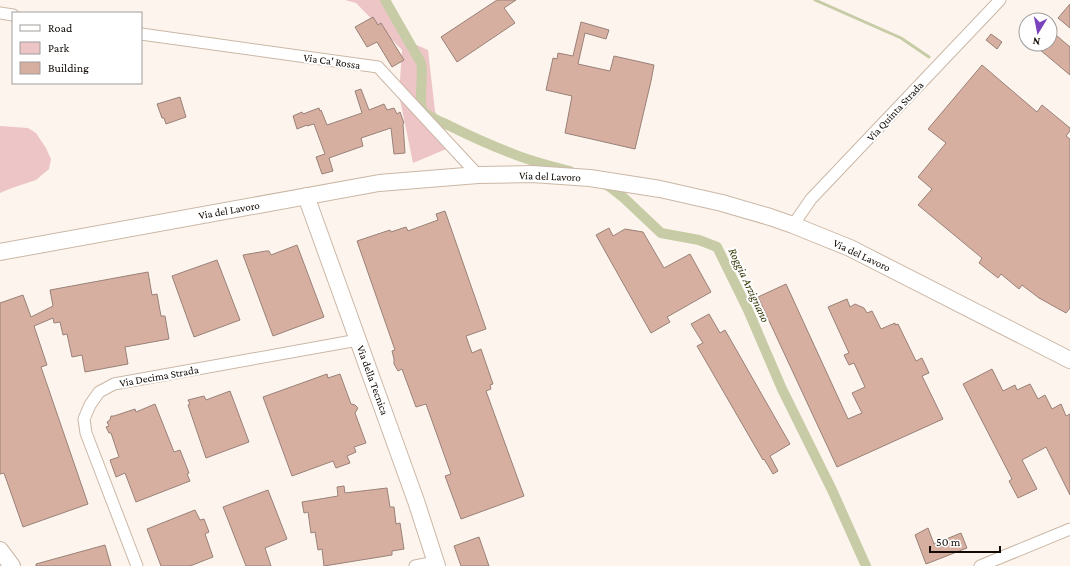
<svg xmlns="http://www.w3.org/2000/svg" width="1070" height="566" viewBox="0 0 1070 566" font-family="'Crimson Pro',serif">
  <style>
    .green { fill: #edc5c7 }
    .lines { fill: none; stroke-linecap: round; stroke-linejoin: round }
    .stream { stroke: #c7cca6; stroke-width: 3 }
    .canal { stroke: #c7cca6; stroke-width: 10 }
    .building { fill: #d7afa1; stroke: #998178 }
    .street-casing { stroke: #cbb7a6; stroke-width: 13 }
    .secondary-casing { stroke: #cbb7a6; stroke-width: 18 }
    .street { stroke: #fff; stroke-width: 11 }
    .secondary { stroke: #fff; stroke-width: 16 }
    .labels { text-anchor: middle; stroke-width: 4; stroke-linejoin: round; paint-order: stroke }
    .street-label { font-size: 11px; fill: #110a05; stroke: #fff }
    .water-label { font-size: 12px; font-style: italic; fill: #323506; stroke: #fff }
  </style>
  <rect width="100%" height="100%" fill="#fdf5ed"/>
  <path class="green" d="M345,0h43l24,43 16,7 7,61 16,36 -38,16 -14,-68 3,-45 -46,-47z
    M0,126l28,2 8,5 10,15 5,11 -2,10 -13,11 -24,8 -12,5z"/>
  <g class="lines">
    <path class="stream" d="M815,0l86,38 28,19"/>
    <path class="canal" d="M385,0l36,63c3,11 -3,41 2,48 4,5 21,12 27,15 20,10 40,19 61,27 19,8 39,13 59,18
      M602,182l8,5 14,11 37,35 38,7 18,7 31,63 34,79 50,101 34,76"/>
  </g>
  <path class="building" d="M497,0h19l-12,8 11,15 -58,39 -16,-25z
    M1070,4v24l-12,-10z
    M373,17l5,8 3,-2 23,37 -12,7 -15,-25 -10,5 -12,-20z
    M581,22l28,8 -3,9 -21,-6 -7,31 32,7 4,-15 40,9 -3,16 -16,68 -70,-16 7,-37 -26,-6 7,-32 4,1 1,-6 15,3z
    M1050,30l20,17v28l-37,-31h17z
    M991,34l11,8 -5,7 -11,-9z
    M982,65l55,47 5,-7 28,23v3l-4,5 4,3v169l-4,5 -27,-15 -17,-13 -3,4 -18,-15 -3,4 -19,-15 3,-5 -64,-53 14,-16 -14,-12 28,-34 -18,-14z
    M361,89l8,21 15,-6 3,6 7,-2 3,6 3,-2 4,11 -1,1 2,29 -11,1 -3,-26 -30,10 2,8 -34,12 4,13 -11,3 -6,-17 9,-3 -11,-30 -7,2v-1l-10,4 -4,-13 9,-4 1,2 16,-6 1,3 1,-1 6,15 35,-12 -7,-22z
    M180,97l6,20 -20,7 -2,-6h-2l-5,-14z
    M445,211l41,118 -20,7 6,17 9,-4 12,35 -3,1 1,4 -5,2 38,105 -63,23 -16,-43 6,-2 -25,-70 -10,3 -14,-38 -4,2 -4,-7v-5l-2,-8 3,-1 -38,-109 33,-11 1,2 15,-5 2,4 30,-11 -2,-6z
    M609,228l4,8 12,-7 18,3 21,36 26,-14 21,38 -44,25 3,5 -19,11 -55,-98z
    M297,245l27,72 -51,19 -30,-81 23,-4h3l2,4z
    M217,260l23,60 -46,17 -22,-61z
    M148,272l4,23 5,-1 4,22h4l4,23 -44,8 3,17 -43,8 -3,-17 -10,2 -5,-23 -4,1 -3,-13 -6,1 -1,-5 -19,8 13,39 -6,2 47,137 -65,23 -19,-54 -4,1v-171l23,-8 8,22 22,-11 -3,-16z
    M786,284l62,135 14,-6 -10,-20 13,-6 -11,-24 -5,2 -5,-10 5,-2 -21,-46 19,-8 3,8 5,-3 9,4 3,5 5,-2 9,18 14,-6v2l3,-1 18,37 6,-3 7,15 -7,3 21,43 -106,48 -79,-170z
    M709,314l11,19 5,-3 65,114 -20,12 8,15 -5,3 -9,-15 -1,1 -66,-114 6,-3 -12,-19z
    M992,369l11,22 12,-6 2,5 13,-6 8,15 7,-4 7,14 9,-5 5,12 4,-2v81l-24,-48 -24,13 15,29 -19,9 -9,-17 3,-2 -49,-95z
    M327,374l1,4 12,-4 11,30 4,1 3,3 -3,5 11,30 -12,4 2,5 -9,4 3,7 -14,5 -3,-7 -41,15 -29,-79z
    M230,391l19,51 -43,16 -18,-53 2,-1 -2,-4 16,-4 2,4z
    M155,404l19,48 6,-2 9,23 -2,1 3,7 -54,21 -11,-29 -9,4 -6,-17 9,-3 -8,-24h-2l-3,-6 3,-1 -2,-4 3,-2 1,-4h3l21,-7 1,3z
    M344,486l1,7 42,-5 3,19h4l2,17 4,-1 4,26 -12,2v4l-68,11 -2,-17 -4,1 -3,-18 -4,1 -3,-21 -4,1 -2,-11 36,-6 -1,-9z
    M268,490l19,49 -22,9 6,18h-25l-23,-59z
    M195,510l5,10 4,-1 5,13 -4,2 8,23 -23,9h-29l-14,-37z
    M928,528l6,16 27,-11 6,15 -41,16 -11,-29z
    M479,537l10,29h-28l-7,-20z
    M105,545l6,21h-75v-2z"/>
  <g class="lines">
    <g class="street-casing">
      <path id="street" d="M0,13l13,2
        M141,34l237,33 100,108
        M793,225l18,-26 189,-199
        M137,566l-51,-133 -2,-14 6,-14 9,-13 15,-8 244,-44
        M415,566l21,-4
        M980,566l90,-37"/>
    </g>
    <g class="secondary-casing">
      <path id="secondary" d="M306,196l110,305 21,65
        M0,252l379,-69 99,-8 54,-1 58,4 70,11 62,14 48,14 23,8 57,23 220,112
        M0,550l12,16"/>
    </g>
    <use href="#street" class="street"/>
    <use href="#secondary" class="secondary"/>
  </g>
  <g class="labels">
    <g class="street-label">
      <text transform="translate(332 61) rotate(8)" y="4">Via Ca' Rossa</text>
      <text transform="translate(895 111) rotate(-47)" y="4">Via Quinta Strada</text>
      <text transform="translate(550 176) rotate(2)" y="4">Via del Lavoro</text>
      <text transform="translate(229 210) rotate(-10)" y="4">Via del Lavoro</text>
      <text transform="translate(862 255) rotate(25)" y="4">Via del Lavoro</text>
      <text transform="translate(159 376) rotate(-10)" y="4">Via Decima Strada</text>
      <text transform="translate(373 380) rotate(70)" y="4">Via della Tecnica</text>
    </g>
    <g class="water-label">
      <text transform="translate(749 285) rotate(65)" y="4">Roggia Arzignano</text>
    </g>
  </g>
  <rect x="12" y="12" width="130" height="72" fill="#ffffff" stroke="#a09d9b"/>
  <rect x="20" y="25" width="20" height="6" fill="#ffffff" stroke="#a09d9b"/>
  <text x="48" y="32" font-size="12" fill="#110a05">Road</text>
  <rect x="20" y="42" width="20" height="12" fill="#edc5c7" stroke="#a09d9b"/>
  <text x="48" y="52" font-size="12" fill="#110a05">Park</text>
  <rect x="20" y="62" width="20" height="12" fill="#d7afa1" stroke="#a09d9b"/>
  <text x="48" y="72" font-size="12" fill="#110a05">Building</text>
  <g transform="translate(1038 32) rotate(190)"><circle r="19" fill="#ffffff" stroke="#a09d9b"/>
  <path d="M0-3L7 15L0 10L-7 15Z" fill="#7944bb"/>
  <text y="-6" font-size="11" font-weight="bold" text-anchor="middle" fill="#110a05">N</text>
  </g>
  <path d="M930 546v6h70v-6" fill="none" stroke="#110a05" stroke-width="2"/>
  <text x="936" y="546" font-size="12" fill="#110a05" stroke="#ffffff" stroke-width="3" paint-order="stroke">50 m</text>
</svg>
